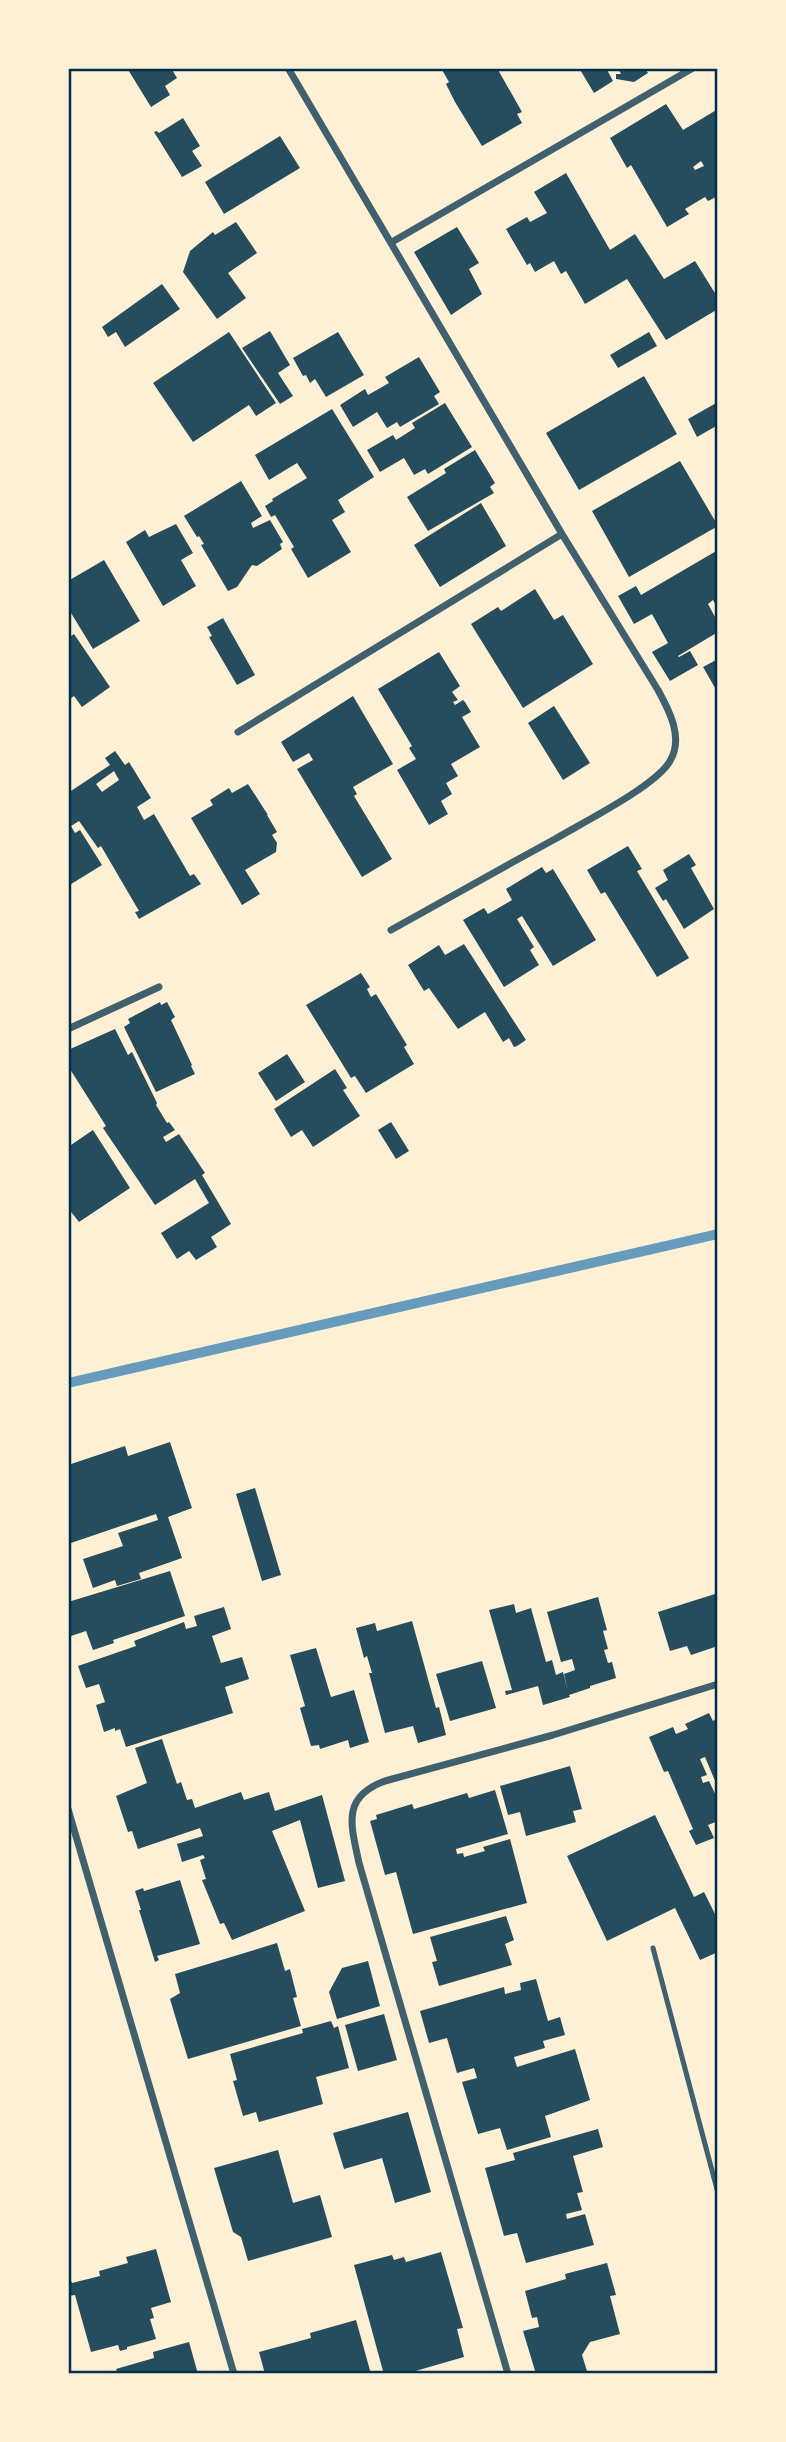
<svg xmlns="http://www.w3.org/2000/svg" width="786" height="2442" viewBox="0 0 786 2442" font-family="Jost,sans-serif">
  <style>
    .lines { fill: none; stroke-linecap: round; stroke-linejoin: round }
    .stream { stroke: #669bbc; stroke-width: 10 }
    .building { fill: #264d5e; fill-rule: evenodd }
    .service { stroke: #3f606c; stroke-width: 5 }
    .minor { stroke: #3f606c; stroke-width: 7 }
    .neatline { fill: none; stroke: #003049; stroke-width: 2.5 }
  </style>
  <rect width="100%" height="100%" fill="#fdf0d5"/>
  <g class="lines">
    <path class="stream" d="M68,1383l650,-149"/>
  </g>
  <path class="building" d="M127,68h44l6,10 -12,8 5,9 -19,12z
    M441,68h56l25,44 -5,2 5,9 -40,23 -27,-44 -9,-18 3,-2z
    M579,68h27l7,13 -19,12z
    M618,68h27l3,5 -14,9 -18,-3v-5h5z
    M666,104l17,26 35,-21v87l-10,5 -3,-4 -20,12 4,5 -22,13 -36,-62 -4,3 -17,-30zM701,161l3,5 -9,4 -2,-3z
    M183,118l17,28 -8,5 10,15 -20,11 -28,-45 3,-1 2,2z
    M280,136l20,32 -76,46 -19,-32z
    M566,173l44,77 25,-16 29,45 31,-18 23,37v11l-52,31 -39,-61 -42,25 -19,-33 -5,3 -7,-13 -19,11 -5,-9 -3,2 -21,-36 21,-12 3,5 17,-9 -13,-21z
    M236,222l21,31 -29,20 18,25 -29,21 -34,-47 7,-21 23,-19 2,3z
    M457,227l22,36 -10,6 13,25 -31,21 -37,-63z
    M162,284l18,25 -55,38 -9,-15 -8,5 -6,-10z
    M270,331l20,34 -12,8 15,23 -13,8 -38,-56z
    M229,332l47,71 -20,13 -7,-11 -56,37 -40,-59z
    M338,332l26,43 -38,22 -11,-18 -5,4 -4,-8 -3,1 -10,-18z
    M649,332l8,14 -39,22 -8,-13z
    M419,357l21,35 -6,4 5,8 -39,23 -3,-5 -10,6 -10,-16 -24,15 -13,-22 25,-16 3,6 21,-12 -4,-6z
    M644,376l33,58 -98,56 -33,-57z
    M718,402v23l-21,12 -9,-18z
    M445,403l27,44 -44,27 -3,-5 -11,6 -10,-17 -24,14 -13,-22 26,-15 3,5 19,-12 -3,-5z
    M332,409l42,68 -36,23 7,12 -13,8 19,32 -43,26 -17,-29 3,-2 -19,-32 -4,2 -6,-11 8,-5 -1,-2 35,-21 -10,-15 -28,17 -14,-25z
    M475,450l20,33 -5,4 4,6 -66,38 -21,-34 39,-24 -2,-4z
    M680,461l38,65 -89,51 -37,-66z
    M241,481l21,35 -11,7 2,5 17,-8 13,22 -3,2 2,5 -25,17 -5,-1 -15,22 -9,4 -27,-46 3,-1 -5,-8 -2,1 -13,-21z
    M481,503l25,43 -66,41 -26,-42z
    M176,524l17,29 -12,7 15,26 -33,20 -37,-64 19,-12 4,7z
    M718,550v59l-5,-9 -5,4 7,13 3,-1v16l-40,24 1,1 11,-6 8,14 -28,16 -18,-29 16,-9 -16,-29 -18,10 -16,-28 18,-10 5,9z
    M104,560l36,61 -47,28 -25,-41v-27z
    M535,589l19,31 9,-5 30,49 -70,44 -52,-84 27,-17 3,4z
    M223,618l32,57 -18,10 -28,-48 3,-1 -5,-9z
    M74,634l36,53 -28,20 -8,-11 -6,4v-62z
    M439,652l21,34 -8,6 6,8 -5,2 2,3 8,-5 2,2 6,10 -9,5 18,30 -29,17 7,12 -12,7 6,11 -11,7 7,13 -19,11 -32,-55 19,-11 -7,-11 3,-2 -34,-57z
    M718,659v34l-15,-26z
    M353,696l40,68 -40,23 4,7 -3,2 38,63 -30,18 -65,-108 16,-9 -4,-7 -16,9 -12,-20z
    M554,706l36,57 -27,17 -35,-57z
    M115,751l10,14 4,-3 22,36 -14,9 7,13 10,-6 36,62 4,-2 7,10 -62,35 -4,-7 4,-1 -38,-65 -3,2 -19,-27 -8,5 4,7 5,-3 22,35 -34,21v-93l42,-28 -5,-7zM114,771l5,9 -17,12 -6,-8z
    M248,784l20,31h-1l10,17 -5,3 5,8 -1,9 -31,18 15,24 -18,11 -51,-87 22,-13 -3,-5 19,-12 3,5z
    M628,846l14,23 -5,2 52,87 -32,19 -52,-85 -4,2 -14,-24z
    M689,854l7,11 -5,3 23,41 -30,20 -18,-30 -3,2 -8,-13 13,-8 -5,-10z
    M542,867l4,6 7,-4 43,71 -43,26 -31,-50 -5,3 17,28 -4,3 9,15 -35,22 -41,-67 21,-12 4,6 24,-14 -6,-11z
    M464,944l62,96 -9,6 -3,1 -5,-9 -6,4 -18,-30 -27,17 -29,-41 -5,3 -16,-26 31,-20 6,10z
    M361,973l9,14 -3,2 4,8 5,-3 31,51 -3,2 10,17 -48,29 -11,-17 -4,2 -45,-73z
    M160,1002l1,3 6,-3 8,15 -4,3 21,45 -1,1 4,8 -39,18 -32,-65 6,-4 -2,-4z
    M115,1029l13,26 4,-3 25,51 -1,2 11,18 2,-1 6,8 -12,7 3,5 13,-8 26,39 -3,2 29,49 -20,13 6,10 -21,13 -7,-9 -12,8 -16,-26 48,-30 -14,-24 -40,26 -52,-77 3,-2 -38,-60v-16z
    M287,1054l18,28 -29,19 -18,-28z
    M335,1069l12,19 -4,2 17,26 -47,31 -11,-17 -11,7 -17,-28z
    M391,1122l18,29 -13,8 -18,-29z
    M93,1130l37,58 -51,34 -11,-14v-61z
    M170,1442l22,66 -24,9 14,41 -43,15 2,6 -24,7 -2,-6 -22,8 -10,-29 40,-13 -5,-13 40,-13 -2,-6 -88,30v-79l57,-19 3,10z
    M255,1488l26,87 -19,6 -26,-87z
    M170,1571l15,45 -72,24 1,3 -21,7 -7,-19 -18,6v-35z
    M718,1593v53l-27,9 -4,-9 -17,5 -12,-39z
    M598,1597l9,33 -4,1 5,18 -4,1 4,13 4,-1 4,16 -26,8v2l-21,7 1,2 -27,8 -5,-19 -32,9 -1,-4 7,-1 -23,-80 25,-6 2,9 15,-5 15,54 6,-2 4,15 7,-3 5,19 -4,-17 11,-4 -3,-11 -11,3 -14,-50z
    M224,1607l7,22 -19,7 9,27 21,-6 7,22 -24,8 8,26 -107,34 -6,-18 -5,2v-3l-11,4 -8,-27 9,-3 -6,-18 -13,4 -8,-22 58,-20 -2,-5 50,-19 2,7 11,-3 -3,-10z
    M412,1621l24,87 3,-1 7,28 -28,8 -5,-17 -28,7 -16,-60h3l-5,-17 -3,2 -8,-30 19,-5 2,8z
    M316,1648l15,49 23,-7 15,52 -19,6 -2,-8 -28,9 -1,-4 -8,1 -11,-38 5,-2 -15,-51z
    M482,1661l14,47 -46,13 -14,-47z
    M709,1713l4,8 5,-3v70l-13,-31 -5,2 7,16 -6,2 2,6 6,-2 9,19v21l-10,4 6,13 -18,7 -7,-14 4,-2 -25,-58 -4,1 -15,-35 24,-10 3,7 12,-5 -3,-5z
    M162,1739l15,45 4,-2 6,18 5,-1 3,9 46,-16 3,8 25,-8 6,19 47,-16 23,86 -27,7 -18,-68 -28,11 33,80 -73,29 -8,-17 -4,1 -18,-44 4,-1 -6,-19 5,-2 -2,-3 -21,7 -5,-18 26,-8 -3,-8 -62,21 -6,-18 -4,1 -12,-36 31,-13 -12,-35z
    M570,1766l12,43 -9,2 3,11 -50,14 -6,-24 -12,3 -8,-29z
    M495,1790l13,44 -52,15 1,5 6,-1 1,4 21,-6 -2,-4 27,-8 17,64 -114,31 -17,-62 -11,3 -15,-54 7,-2 -1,-4 36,-11 2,5 53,-16 2,5z
    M655,1815l39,82 10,-5 14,28v32l-18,8 -25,-52 -68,33 -40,-85z
    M180,1880l20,64 -43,12 2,4 -4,2 -16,-52h2l-6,-19 8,-3 1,3z
    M506,1916l8,24 -9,4 7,21 -73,21 -7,-24 5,-1 -7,-24z
    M277,1943l8,28 5,-2 7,28 -4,1 8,28 -113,33 -18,-60 10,-6 -5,-19z
    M368,1961l12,45 -43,13 -8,-27 13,-24z
    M536,1979l12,42 12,-4 5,18 -22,6 2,7 -31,9 3,10 58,-18 15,51 -45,16 6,21 -44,13 -7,-22 -22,6 -16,-52 15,-4 -3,-10 -17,5 -10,-35 -18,5 -9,-32 84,-24 1,7 16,-4 -1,-7z
    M384,2014l13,46 -39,11 -13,-46z
    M331,2021l3,7 4,-2 11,42 -33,9 7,27 -64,18 -3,-10 -13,4 -10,-35 4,-1 -7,-26 73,-21 -1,-4z
    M408,2112l23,80 -36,11 -13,-45 -38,11 -11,-36z
    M598,2129l5,18 -30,9 10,36 -6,1 5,17 -16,4 1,5 18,-5 9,31 -68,18 -9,-30 -13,3 -19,-68 30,-8 -2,-7z
    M278,2150l15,53 27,-8 12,42 -84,24 -7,-24 -8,-5 -19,-64z
    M156,2249l15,53 -20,6 3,10 -4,1 6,20 -29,8v2l-7,2 -2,-6 -27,7 -16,-57 -7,1v-22l4,9 28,-7 -1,-5 29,-8 -2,-6z
    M441,2252l22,76 -6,1 7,28 -59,17h-17l-5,-3 -29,-106 38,-10 2,5 10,-3 2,5z
    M607,2263l9,32 -6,1 10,38 -30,8 -8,13 5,16 -10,3h-41l-13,-43 16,-4 -2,-10 -5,1 -7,-27 41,-12 -1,-5z
    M356,2320l15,54h-106l-6,-22 52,-14 -1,-5z
    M189,2342l9,32h-80l-2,-5 38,-11 -1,-6z"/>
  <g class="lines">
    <path class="service" d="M653,1948l65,245"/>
    <path class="minor" d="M288,68l274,466 96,156c11,20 26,48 12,71 -14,25 -88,62 -115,78 -55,30 -110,61 -164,91
      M392,242l301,-174
      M238,732l324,-198
      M68,1029l91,-42
      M68,1809l166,565
      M508,2374l-149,-511c-8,-38 -18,-66 26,-82l168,-46 165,-51"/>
  </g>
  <rect width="786" height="2442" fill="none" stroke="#fdf0d5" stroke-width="140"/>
  <rect x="70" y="70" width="646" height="2302" class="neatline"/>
</svg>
